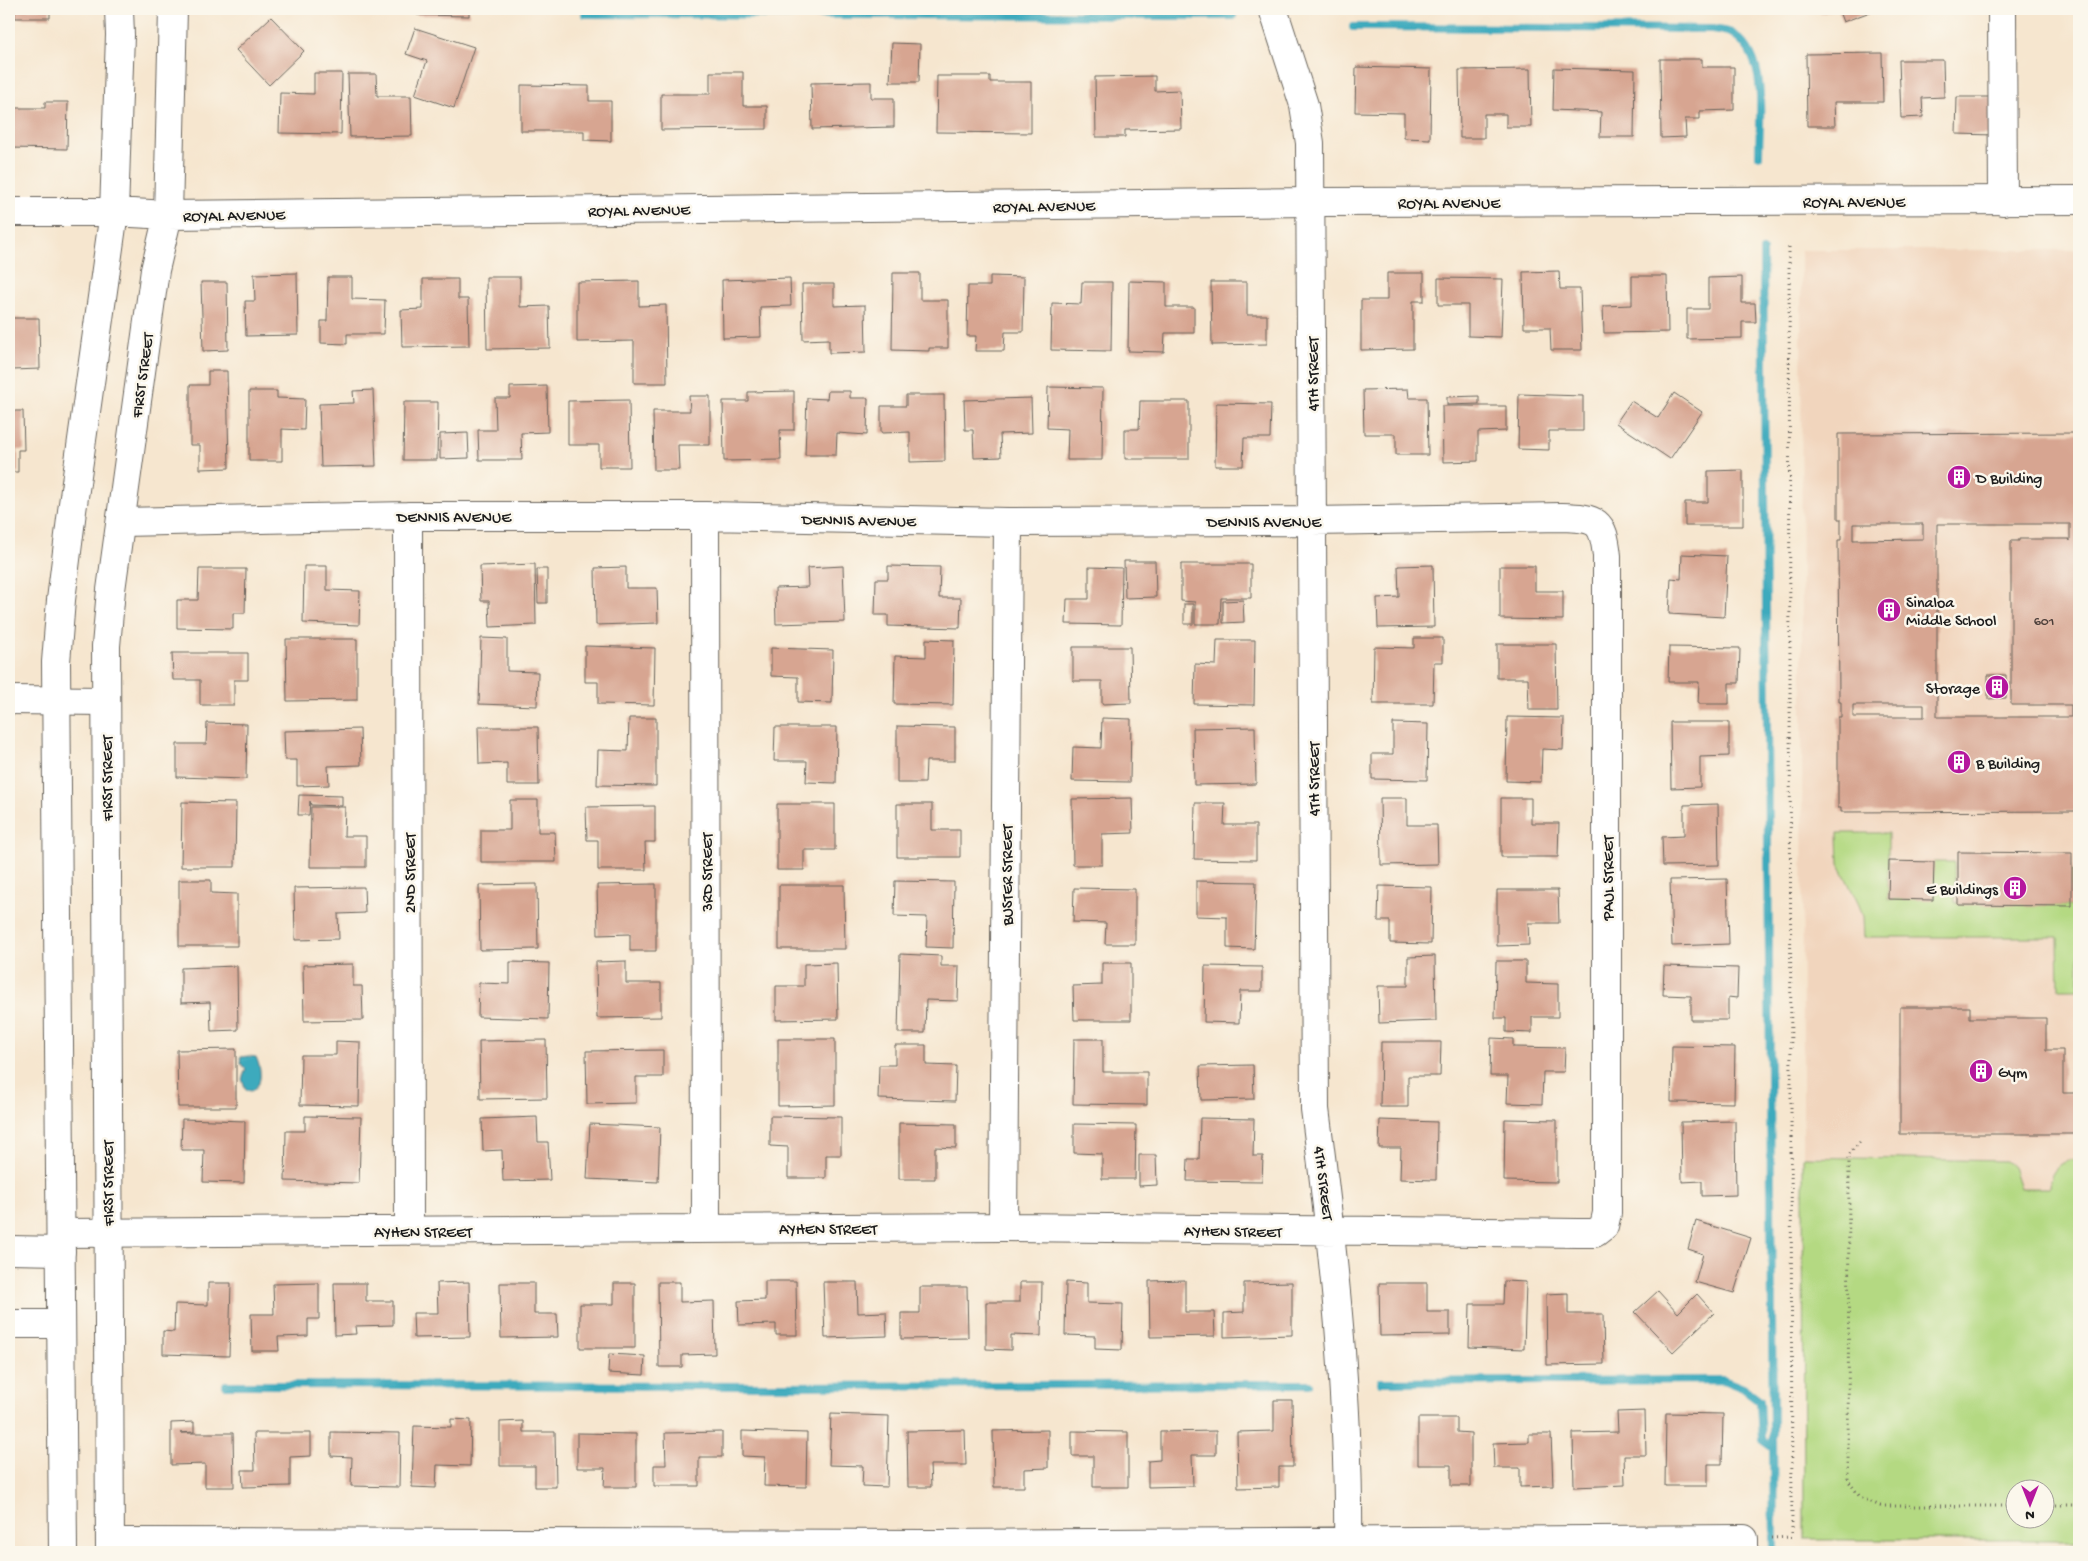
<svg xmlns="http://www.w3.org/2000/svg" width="2088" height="1561" viewBox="0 0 2088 1561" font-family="'Gochi Hand',sans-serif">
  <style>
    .built { fill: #f1d5bd; fill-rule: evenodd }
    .green { fill: #b4d982; stroke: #687a4f; fill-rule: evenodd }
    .water { fill: #3eaabd; stroke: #2d636c }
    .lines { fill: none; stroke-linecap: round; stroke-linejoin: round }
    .stream { stroke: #3eaabd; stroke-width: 8 }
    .building { fill: #d7a591; fill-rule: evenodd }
    .minor-casing { stroke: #68635b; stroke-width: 30 }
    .major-casing { stroke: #68635b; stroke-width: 30 }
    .path { stroke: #68635b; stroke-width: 3; stroke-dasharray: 1 4; stroke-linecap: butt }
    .minor { stroke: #fff; stroke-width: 28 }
    .major { stroke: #fff; stroke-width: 28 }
    .labels { text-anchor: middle; stroke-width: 5; stroke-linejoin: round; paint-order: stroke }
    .number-label { font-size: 14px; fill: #4b3e39 }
    .street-label { font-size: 16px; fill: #1c1c1c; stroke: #fbf7ec }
    .poi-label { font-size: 16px; fill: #1c1c1c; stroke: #fbf7ec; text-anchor: start }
  </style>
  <rect width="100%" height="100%" fill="#fbf7ec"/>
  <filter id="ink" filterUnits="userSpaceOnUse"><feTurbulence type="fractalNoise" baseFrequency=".02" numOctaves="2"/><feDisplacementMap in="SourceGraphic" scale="10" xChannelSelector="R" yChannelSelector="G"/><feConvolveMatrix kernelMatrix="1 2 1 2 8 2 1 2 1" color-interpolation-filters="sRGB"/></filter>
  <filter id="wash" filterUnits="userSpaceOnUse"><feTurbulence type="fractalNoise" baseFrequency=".0096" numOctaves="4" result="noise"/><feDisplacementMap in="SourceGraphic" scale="20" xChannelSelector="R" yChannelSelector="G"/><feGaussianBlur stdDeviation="1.12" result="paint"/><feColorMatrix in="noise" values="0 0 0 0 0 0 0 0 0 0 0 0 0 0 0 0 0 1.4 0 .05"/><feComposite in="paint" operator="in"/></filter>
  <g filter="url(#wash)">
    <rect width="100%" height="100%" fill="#f6e6cf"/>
    <path class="built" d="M1801,250h278v1290h-275zM2016,1488h30v30h-30z"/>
    <path class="green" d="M1838,833h50v66h44l1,-37h21l1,41 117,3v-35h7v118h-20l-1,-52h-194l-1,-20 -4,-12 -20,-41z
      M1803,1157l202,4 8,6 7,21h29c0,-17 13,-29 30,-29v381h-275zM2016,1488h30v30h-30z"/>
    <path class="water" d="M248,1056l8,1c5,11 8,28 -5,34l-5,-1 -4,-11 4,-10 -5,-5 -1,-7z"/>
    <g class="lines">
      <path class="stream" d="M585,14l648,2
        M1353,27l359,2c6,1 14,2 19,4 39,21 28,85 28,122
        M1763,251l11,1301
        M1381,1382l342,-2 20,8 17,13 2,38 11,8
        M226,1385l555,1 528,-2"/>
    </g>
    <g id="blocks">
      <path class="building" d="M15,9h35v9h-35z
        M417,9h52v7l-52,-1z
        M1819,9h16l-14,5z
        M1838,9h40l-35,13z
        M271,17l33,34 -35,34 -33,-35z
        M415,28l59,19 -20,61 -39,-13 12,-34 -21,-7z
        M892,43l28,1 -1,38h-29z
        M1882,53l1,49h-49l1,24h-28l-1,-72z
        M1660,59h42v8h32v43l-34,1v8h-15l1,18 -25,1z
        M1899,60h44l1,37 -22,1 1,19 -22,1z
        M1356,67l75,2 -1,70 -26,-1v-25l-49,-1z
        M1554,68l81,2 -1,67h-34l1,-25 -48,-2z
        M1530,69l1,58h-25v-13h-22v24h-24l-1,-68z
        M710,72h33v34h24v23l-106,1v-36h49z
        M314,73h28l-1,61 -62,-1 1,-40 34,1z
        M348,74h28l1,22h34l1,40 -62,1z
        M937,76h53v6h41v51l-95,-1z
        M1155,76v15l25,-1 1,39 -56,1v7h-29l-1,-60z
        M871,82v16h23v29l-82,2 -1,-46z
        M521,85l68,1v15h22v40l-27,-1v-9h-63z
        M1957,97h39l-1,38 -39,-1z
        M45,102h23l-1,47 -58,-1v-40h36z
        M1559,271l1,18h20l2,61h-31l-1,-22h-26l-1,-56z
        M297,273l1,62 -52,1 -1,-35h10l-1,-27z
        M893,273h27v27h28v48h-19v3l-37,-1z
        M1387,273h37v28h-11v48l-52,1v-50h26z
        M990,276l34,1 -1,55h-18l-1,19h-29l1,-15h-9l1,-50h22z
        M1632,276h35l1,56 -64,1 -1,-27 29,-1z
        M328,277h24v22l33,1 -1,34h-37v10l-26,-1v-22h6z
        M486,277h34v30l29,-1 1,42 -63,1z
        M1742,277v26h13l1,19h-14v16l-55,1v-30h21v-31z
        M790,278l1,28 -31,1 1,30 -38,1 -1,-58z
        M1438,278l65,1 -2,58 -33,-1v-31h-30z
        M423,279h35v20h10l1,47 -67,1 -1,-37 22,-1z
        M639,281v25l27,-1 1,78h-33v-42l-57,1v-60z
        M1129,281l37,1v25h28v26h-29l-1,19 -36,-1z
        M201,282h26l1,68 -25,1z
        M1082,282h30l-1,69 -60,-1 1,-47 29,1z
        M1211,282h36v33h20v29l-55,1z
        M802,284h32v22l31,-1 1,47 -37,1v-14l-26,1z
        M9,318h30l1,51 -28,1v-9l-3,1z
        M208,371h19l2,97 -29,1v-24h-10v-60h18z
        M547,386l1,46 -27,1 1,27h-43l-1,-30h18l-1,-32h15v-11z
        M1048,387l55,1 -1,72h-35l1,-31 -21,-1z
        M1408,389l1,9h18l1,57h-32v-21h-32l-1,-44z
        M373,390l3,76 -55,1 -2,-63 35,-1 -1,-12z
        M249,391h28v7l28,1 -1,31 -22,-1v32h-33z
        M794,391v39h-14l1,30 -57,1 -1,-60h25v-9z
        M828,391h22v7h18l-1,37 -30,-2 -1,22h-31l2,-57 20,1z
        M1674,393l28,19 -32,47 -54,-36 15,-22 27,17z
        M1519,394l64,2v35h-34v19l-31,-1z
        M906,395h38l1,66 -35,1v-30l-29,1v-27h25z
        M689,396h21v49h-32l1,25h-25l-1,-59h37z
        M1479,396v8l-32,1v-8z
        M1031,398l1,35 -32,1 1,23 -27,1 -1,-28h-8l-1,-30z
        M629,400l1,67h-31v-22h-31v-44z
        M1140,401h49v58h-64v-30h14z
        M404,402h34l-1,58h-34z
        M1216,403l55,1 -1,34h-26l-1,28h-28z
        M1442,406h64v25l-28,1v29l-35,1z
        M9,411h14l1,39h-6v22h-9z
        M468,433l1,25 -29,1v-25z
        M2079,433v378l-238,1v-4h-3v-91h3v-15h-2l-1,-162h3v-21h-3v-85zM1853,524h70v15l-70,1zM1937,524h133v17l-1,-2h-50v2h-8v164h60v12h-134zM1853,705h71v12h-71z
        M1743,470v56h-58v-24h23v-31z
        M1682,554l45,2 -3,61 -55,-3 2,-36 10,1z
        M1124,561h31l1,36 -31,1z
        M535,564l1,61 -46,2 -1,-26h-8l-1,-35z
        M1181,564h70v34h-30l-1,26h-25v-22l-14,-1z
        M1433,565l1,62 -56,1 -1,-30 22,-1 -1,-31z
        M304,566h23v24l33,1 -1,34 -56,-2z
        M843,566l2,56 -69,2 -1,-36 33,-1 -1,-19z
        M888,566l52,1 -1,31h22l-1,30 -72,-2v-11h-13l1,-36h12z
        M1500,566h35v25h28v29l-63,-1z
        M626,567v21h31l1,35 -62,2 -1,-57z
        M1089,567l33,1 -1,57 -55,-1 1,-25h22z
        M199,569h47l-1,44h-12v16l-56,-1v-28h21z
        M537,569h10v34h-9z
        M1243,600l1,22 -21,1v-22z
        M1184,604h9v20h-9z
        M481,638l26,1v32l31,1 -1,34 -58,-2z
        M1414,638h29v24h-9l-1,42h-60l1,-57 40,1z
        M286,639h71v61l-70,1z
        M926,639l28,1 -1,65 -59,-1 1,-48 31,1z
        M1217,640h38l-1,65 -60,-1 1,-40 21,1z
        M1497,644h59l1,66h-28l-1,-32h-31z
        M585,646l70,2 -1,57 -56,-1v-22h-13z
        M1073,647h57l1,56 -29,1v-23h-29z
        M1669,647l71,1 -1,35h-10v21h-31l1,-22h-31z
        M771,648l62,2 -1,53 -34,-1v-25l-27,-1z
        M172,653h76v27h-14v25h-34v-25h-27z
        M1988,675h18v23l-18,1z
        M1507,717l57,1 -1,32 -21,-1 -1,33 -35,-1z
        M629,718h27v68l-59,-1 1,-35 30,1z
        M1102,718l29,1 -1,63 -58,-1 1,-34 28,1z
        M1670,722h59v34l-29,1v30l-29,1z
        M207,723l40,1 -1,55 -69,-2v-33h29z
        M1393,723l35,1 -1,56 -55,-1v-25h21z
        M897,726l58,1v34h-29l-1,22h-28z
        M478,727h60l1,58h-32v-22l-28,1z
        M775,727h62l-1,56 -30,-1 1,-21h-33z
        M1255,727l1,57 -62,1 -1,-57z
        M360,729l1,36 -33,1 1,19 -32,1v-26h-12l-1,-29z
        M299,795l43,1v10l-31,-1 -1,-4 -1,14h-11z
        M1132,798l1,35 -31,1v31h-29l-1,-66z
        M1380,798h27v27h30l1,39 -57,1z
        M1501,798h30v25h28l-1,34h-57z
        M510,800h28v32h17l1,30h-75v-32h29z
        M182,802l54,1 -1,64h-54z
        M1195,803h30l-1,22h32v35l-62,-1z
        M777,804h58v46h-31v20h-27z
        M897,804h35v26h28v27h-63z
        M1718,804l1,61 -56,1 -1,-29 22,-1v-31z
        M655,806v36h-10l1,28h-48v-30h-11l-1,-33z
        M311,807h34l-1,29h22v31h-56z
        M1958,852l114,1v53l-114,-1z
        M1889,861l45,1 -1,38 -45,-1z
        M1727,879l2,65 -57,2 -2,-66z
        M179,880h32v13l26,1v52h-58z
        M895,881l59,1 -1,66 -27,-1 1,-30 -33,-1z
        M1196,881l60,1 -2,67 -27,-1v-31l-31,-1z
        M537,884l1,65 -58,1 -1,-65z
        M656,884v67h-26v-17l-32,1 -1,-50z
        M779,885h65l1,64h-66z
        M1379,886l53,1 -1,57 -41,-1v-22h-12z
        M364,887l1,26 -27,1 1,25 -44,1 -1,-52z
        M1074,888l61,1v55h-30l1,-21 -33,-1z
        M1497,890h61l1,33h-31l1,22 -32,1z
        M900,954l41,2v10h18l-1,35 -32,-1 -1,33h-27z
        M1435,956l1,65 -57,2 -1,-37h30v-29z
        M626,961v22h35v34l-64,1 -1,-56z
        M1496,961h30v22l32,1v33h-26v16l-26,-1v-14h-11z
        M510,962l39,1 -1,56 -70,-2 1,-34 31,1z
        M837,963l1,56 -62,1v-34h28v-22z
        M1102,963h29v57h-57l-1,-34 29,-1z
        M353,964v22h9l1,34 -59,1 -1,-56z
        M237,966l1,64 -27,1 -1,-29 -29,1v-35z
        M1205,966l57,1v24h-22l-1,32 -35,-1z
        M1664,966l74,2 -1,30 -9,-1v23h-37v-24l-28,-1z
        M1900,1007h70v11h76v32h17v43h16v41h-179z
        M1491,1038l22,1v8l52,1 -1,24h-21l-1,32 -35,-1 1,-27h-18z
        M778,1039h57v66l-57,1z
        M1074,1039h29v33h44v33l-74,-1z
        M546,1040l1,58 -67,1 -1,-58z
        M336,1041l24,1 -1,64 -59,-1 1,-50h35z
        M1381,1042h60l-1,34h-32v31h-28z
        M895,1045h31v20l30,1 -1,35 -77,-2 1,-34h16z
        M1672,1046l63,1 -1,56 -63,-1z
        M236,1049v58h-58l-1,-57z
        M663,1050v27h-27v26l-49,1 -1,-53z
        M1253,1065l1,34 -53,1 -1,-34z
        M305,1116l56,1 -2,66 -74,-2 1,-50h19z
        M770,1116l71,1v38h-15v23h-38v-31l-18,-1z
        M537,1117l1,25h10l2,38 -47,1 -1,-31 -19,1 -1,-32z
        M1200,1118l54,1 -1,37h10l-1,26 -75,-1 1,-22h11z
        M182,1119l63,2 -1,62 -41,-1 1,-32h-23z
        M1505,1119l52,1v62l-53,-1z
        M1380,1120l57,2 -1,58 -36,-1 1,-31h-22z
        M1735,1121l1,74 -34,1v-15l-20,1 -1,-60z
        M899,1123l57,1v24l-21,-1v32h-36z
        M590,1124l70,3 -2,55 -71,-3z
        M1074,1124l62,1 -1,54h-33v-25l-28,-1z
        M1139,1155h17l1,30 -18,1z
        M1696,1221l55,17 -17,55 -39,-11 8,-28 -15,-5z
        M1185,1280v32h29l1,24 -65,1 -1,-56z
        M765,1281h31l1,54h-21v-11l-37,1 -1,-24 27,-1z
        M1504,1281l22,1 -2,67 -55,-2 1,-43h33z
        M469,1282l1,55 -56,1 -1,-25h25l-1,-30z
        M658,1282h22v20l34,-1 1,53 -33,1v12h-23z
        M823,1282h34l1,31 28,-1 1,24 -62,2z
        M1020,1282h22l-1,54 -30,-1v15l-25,-1v-47h34z
        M1066,1282l21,1v20l36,1 -1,46 -27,-1v-13l-30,-1z
        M1292,1282v53l-68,2v-24l20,-1v-29z
        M208,1283h23l-2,73 -66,-2v-23l11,1 1,-28 33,1z
        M319,1283v36h-11v17l-30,1 1,14h-27l-1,-37h23l-1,-30z
        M334,1283h32v18h27v24l-38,1 1,8 -21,1z
        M500,1283h34v31h23l1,23 -57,1z
        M614,1283h21v65h-55v-44h34z
        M1379,1283h48v29h23v23l-70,1z
        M920,1287h47l1,51 -67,1v-26h19z
        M1658,1291l20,22 19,-19 17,19 -41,39 -38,-40z
        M1568,1293v21h35l1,50 -57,1 -1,-71z
        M609,1354l36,2 -1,19 -36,-2z
        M1274,1400h18l1,67h-14v20l-41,1 -1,-56 37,-1z
        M1645,1411l1,44h-22l1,30 -51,2 -1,-54 45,-1 -1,-20z
        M1666,1413l57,1 -1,50h-14v22h-43z
        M831,1414l58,2 -2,71 -25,-1 1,-20 -34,-1z
        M1418,1418h39v14l14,1v53h-20v-21h-33z
        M451,1419l20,1 -1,46 -33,-1 -1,23 -24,-1 2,-61 37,1z
        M523,1421v11h32l1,55h-21v-21h-35v-44z
        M194,1422v10l-14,1h53l1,54h-29v-23l-34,1v-42z
        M965,1430l1,35h-36l1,22h-23l-1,-56z
        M1048,1430v38l-24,1v18h-30l-1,-56z
        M742,1431l65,2 -1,54 -42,-1 1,-29 -23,-1z
        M1072,1431l56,1v55h-35v-31h-21z
        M1216,1431v24h-24l1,31 -45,1v-26l12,-1v-28z
        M331,1432l69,1 -1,54 -48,-1 1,-29 -21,-1z
        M722,1432v25h-23v29h-45v-21h12l-1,-32z
        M254,1433h57v23l-21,1v29l-47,1 -1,-17h13z
        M577,1433l59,1v53h-32l1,-19h-28z
        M1529,1434h22l2,52 -33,1v-19h-26l-1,-25 36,-1z"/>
    </g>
  </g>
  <g filter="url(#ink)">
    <use href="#blocks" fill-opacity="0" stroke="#68635b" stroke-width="1"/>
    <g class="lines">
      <g class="minor-casing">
        <path id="minor" d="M1273,9l31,96 6,38 5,966c19,147 35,295 33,443
          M2002,9l1,192
          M408,516l1,715
          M705,516l1,713
          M9,700l97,1
          M1003,1227l5,-705
          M61,1233l942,-6 575,6h17l9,-7 3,-13v-657c-4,-36 -10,-38 -45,-39l-250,4 -304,1 -303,-6h-297l-286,6
          M9,1250l52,1
          M9,1324h52
          M110,1542l825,2 809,-5v13"/>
      </g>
      <g class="major-casing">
        <path id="major" d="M9,212h105l54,3 1144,-13 767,-2
          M63,1552l-7,-890 5,-62 11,-89 42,-299 6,-177 -1,-26
          M110,1552l-4,-906 5,-56 44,-320 13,-55 5,-206"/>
      </g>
      <path class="path" d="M1860,1142l-11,12 -1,326 12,17 20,9h136
        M2046,1505h33
        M1771,1538l21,-1 -3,-1290"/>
      <use href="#minor" class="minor"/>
      <use href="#major" class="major"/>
    </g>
  </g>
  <defs>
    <g id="building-disc" transform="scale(1.25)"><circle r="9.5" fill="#b5179e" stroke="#fbf7ec"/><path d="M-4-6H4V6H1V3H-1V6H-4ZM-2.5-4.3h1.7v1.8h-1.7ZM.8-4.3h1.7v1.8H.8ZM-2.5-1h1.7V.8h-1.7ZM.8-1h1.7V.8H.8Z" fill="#fff"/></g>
  </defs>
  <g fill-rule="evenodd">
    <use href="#building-disc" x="1959" y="477"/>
    <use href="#building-disc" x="1889" y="610"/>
    <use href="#building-disc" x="1997" y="687"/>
    <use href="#building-disc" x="1959" y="762"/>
    <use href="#building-disc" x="2015" y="888"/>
    <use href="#building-disc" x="1981" y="1071"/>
  </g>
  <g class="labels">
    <g class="number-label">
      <text x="2044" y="625">601</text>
    </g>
    <g class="street-label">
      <text x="1854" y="207">ROYAL AVENUE</text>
      <text x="1449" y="208">ROYAL AVENUE</text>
      <text transform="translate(1044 205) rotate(-1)" y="6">ROYAL AVENUE</text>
      <text transform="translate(639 209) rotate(-1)" y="6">ROYAL AVENUE</text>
      <text transform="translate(234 214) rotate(-1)" y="6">ROYAL AVENUE</text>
      <text transform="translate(1312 374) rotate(-90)" y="6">4TH STREET</text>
      <text transform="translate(141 375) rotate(-82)" y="6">FIRST STREET</text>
      <text x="454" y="522">DENNIS AVENUE</text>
      <text transform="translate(859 519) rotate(1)" y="6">DENNIS AVENUE</text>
      <text x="1264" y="527">DENNIS AVENUE</text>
      <text transform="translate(106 778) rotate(-90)" y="6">FIRST STREET</text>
      <text transform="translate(1313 779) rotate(-90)" y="6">4TH STREET</text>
      <text transform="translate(706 872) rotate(-90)" y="6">3RD STREET</text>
      <text transform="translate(409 873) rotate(-90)" y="6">2ND STREET</text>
      <text transform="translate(1006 875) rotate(-90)" y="6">BUSTER STREET</text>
      <text transform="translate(1607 878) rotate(-90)" y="6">PAUL STREET</text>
      <text transform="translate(107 1183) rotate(-90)" y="6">FIRST STREET</text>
      <text transform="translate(1325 1183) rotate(83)" y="6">4TH STREET</text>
      <text x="828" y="1234">AYHEN STREET</text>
      <text transform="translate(1233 1230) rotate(1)" y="6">AYHEN STREET</text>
      <text x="423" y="1237">AYHEN STREET</text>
    </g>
    <g class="poi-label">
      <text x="1976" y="483">D Building</text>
      <text x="1906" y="607">Sinaloa<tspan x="1906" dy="18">Middle School</tspan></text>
      <text x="1980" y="693" text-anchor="end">Storage</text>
      <text x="1976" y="768">B Building</text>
      <text x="1998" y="894" text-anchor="end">E Buildings</text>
      <text x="1998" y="1077">Gym</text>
    </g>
  </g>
  <rect width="2088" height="1561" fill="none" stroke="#fbf7ec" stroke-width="30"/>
  <g transform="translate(2030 1504) rotate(180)"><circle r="24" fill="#fbf7ec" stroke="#a29f99"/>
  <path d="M0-4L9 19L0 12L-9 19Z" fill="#b5179e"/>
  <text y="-8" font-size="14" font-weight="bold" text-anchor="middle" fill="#1c1c1c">N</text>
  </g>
</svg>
